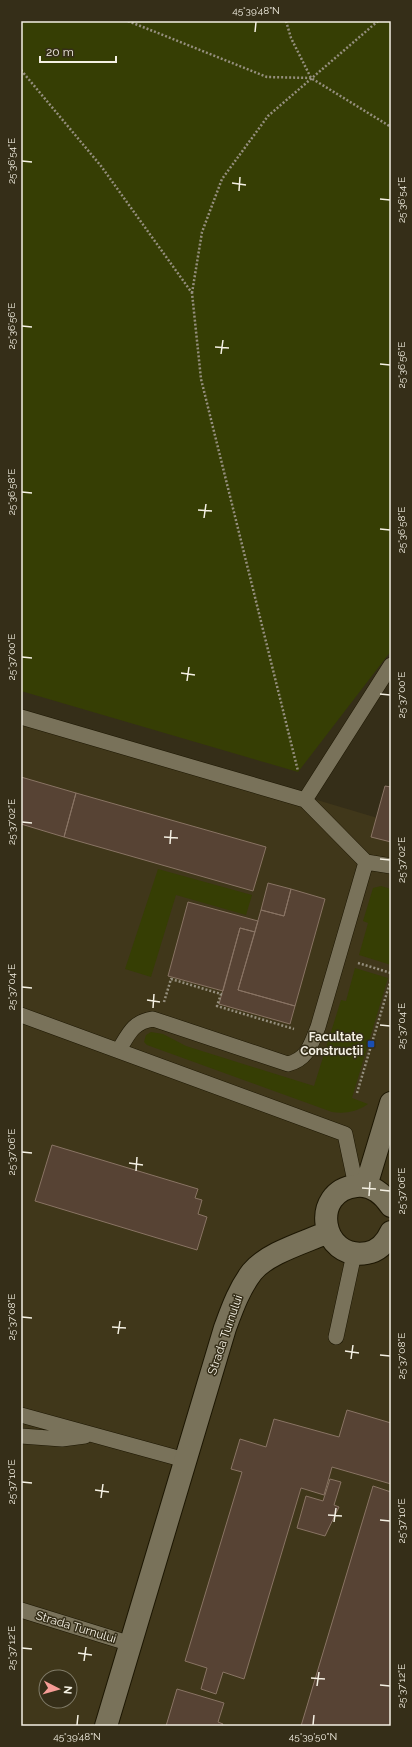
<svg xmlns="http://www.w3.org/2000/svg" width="412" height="1747" viewBox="0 0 412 1747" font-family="Raleway,sans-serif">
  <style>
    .built { fill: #40371a; fill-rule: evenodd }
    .green { fill: #363e04 }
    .building { fill: #574334; stroke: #897464 }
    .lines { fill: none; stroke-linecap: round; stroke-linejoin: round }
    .service-casing { stroke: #1c1602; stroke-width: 16 }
    .minor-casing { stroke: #1c1602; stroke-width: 24 }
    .path { stroke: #958f7e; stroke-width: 2.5; stroke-dasharray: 2 2; stroke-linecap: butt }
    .service { stroke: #79725a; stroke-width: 15 }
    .minor { stroke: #79725a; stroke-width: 22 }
    .ticks { fill: none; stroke: #f4f0e3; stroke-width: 1.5 }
    .transit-dot { fill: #1a4fb4; stroke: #352e18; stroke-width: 1.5 }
    .labels { text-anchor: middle; stroke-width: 3; stroke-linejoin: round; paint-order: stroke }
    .poi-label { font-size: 12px; font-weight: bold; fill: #f4f0e3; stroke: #352e18; text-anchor: end }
    .street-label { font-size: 12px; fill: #f4f0e3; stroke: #352e18 }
    .neatline { fill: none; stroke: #f4f0e3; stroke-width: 1.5 }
    .ticks-label { font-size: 10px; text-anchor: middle; fill: #f4f0e3 }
  </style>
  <rect width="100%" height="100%" fill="#352e18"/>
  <path class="built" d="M21,712l370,110v904h-370zM46,1677h24v24h-24z"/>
  <path class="green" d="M21,21h370v630l-93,121 -277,-81z
    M158,869l94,26 -6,20 -70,-20 -25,82 -26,-8z
    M381,886l10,3v76l-32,-10 9,-32 -5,-2 10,-33z
    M355,968l33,10 -36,120 16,6c-12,8 -23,10 -36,8l-185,-67 -3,-3 2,-7 5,-3 12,2 23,12 128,40 27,-86 5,1z"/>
  <path class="building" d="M21,777l55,16 -12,44 -43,-13z
    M385,786l6,1v55l-20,-5z
    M76,793l190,54 -13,44 -189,-54z
    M268,883l23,6 -7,27 -23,-6z
    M291,889l34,10 -30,107 -57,-16 23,-80 23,6z
    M188,902l70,19 -3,11 -15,-4 -17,63 -55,-15z
    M240,928l15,4 -17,58 57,16 -5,18 -71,-20z
    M52,1145l146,44 -3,9 7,2 -4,14 9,3 -10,33 -162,-49z
    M347,1410l44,13v61l-59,-17 -8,28 -23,-7 -57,191 -21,-7 -7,22 -15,-5 6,-21 -22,-7 57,-189 -11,-3 9,-30 26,8 8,-28 65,18z
    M330,1479l11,3 -7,23 5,2 -14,29 -28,-8 9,-32 17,5z
    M373,1486l18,6v234h-90z
    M177,1689l47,14 -6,19 5,2 -1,2h-56z"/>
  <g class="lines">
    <g class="service-casing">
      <path id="service" d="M21,717l284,83 86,-135
        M305,800l61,62 25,4
        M21,1015l324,119 11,52
        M119,1050c10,-17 14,-28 34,-31l135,45c20,-5 23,-20 30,-37l48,-165
        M336,1337l18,-83
        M21,1415l164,45
        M21,1436l41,3 23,-3
        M21,1610l110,34"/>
    </g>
    <g class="minor-casing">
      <path id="minor" d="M366,1186l25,-83
        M391,1206c-8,-12 -19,-22 -35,-20 -46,5 -36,75 11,67 11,-2 19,-10 24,-21
        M106,1726l119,-398c7,-19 14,-39 27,-56 15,-19 54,-30 76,-40"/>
    </g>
    <path class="path" d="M128,21l139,56 44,1
      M286,21l5,17 20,40 80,49
      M21,70l80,96 91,127 9,86 97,392
      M192,293l10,-61 20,-53 46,-63 110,-95
      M358,963l33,10
      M164,1002l7,-23 50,15 -4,12 77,23
      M357,1093l34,-114"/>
    <use href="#service" class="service"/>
    <use href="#minor" class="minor"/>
  </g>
  <path class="ticks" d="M255,32l1,-10M22,161l10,1M232,183l14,2M239,191l1,-14M380,199l10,1M22,326l10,1M215,347l14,1M221,354l2,-14M380,364l10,1M22,492l10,1M198,510l14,1M204,518l2,-14M380,529l10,1M22,657l10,1M181,673l14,2M187,681l2,-14M380,694l10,1M22,822l10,1M164,837l14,1M170,844l1,-14M380,859l10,1M22,987l10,1M147,1000l13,2M153,1008l1,-14M380,1025l10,1M22,1152l10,1M129,1163l14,2M136,1171l1,-14M362,1188l14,1M380,1190l10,1M369,1196l1,-14M22,1317l10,1M112,1327l14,1M118,1334l2,-13M345,1351l14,2M380,1355l10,1M351,1359l2,-14M22,1482l10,1M95,1490l14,2M101,1498l2,-14M328,1515l14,1M380,1520l10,1M334,1522l2,-14M22,1648l10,1M78,1653l14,2M84,1661l2,-14M311,1678l14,1M380,1685l10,1M317,1686l2,-14M77,1725l1,-10M313,1725l1,-10"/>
  <rect class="transit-dot" x="367" y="1040" width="8" height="8" rx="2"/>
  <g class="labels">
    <g class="poi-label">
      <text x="363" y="1041">Facultate<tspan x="363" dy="14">Construcții</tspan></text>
    </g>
    <g class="street-label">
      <text transform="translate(225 1335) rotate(-71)" y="4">Strada Turnului</text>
      <text transform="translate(76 1627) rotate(17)" y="4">Strada Turnului</text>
    </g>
  </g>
  <rect width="412" height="1747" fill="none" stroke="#352e18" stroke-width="44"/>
  <g transform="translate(58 1689) rotate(96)"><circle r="19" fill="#352e18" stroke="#817c69"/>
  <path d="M0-3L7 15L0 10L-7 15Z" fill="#f59c96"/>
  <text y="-6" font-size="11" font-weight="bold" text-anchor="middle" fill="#f4f0e3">N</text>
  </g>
  <path d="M40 56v6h76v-6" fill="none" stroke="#f4f0e3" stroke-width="2"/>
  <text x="46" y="56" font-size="12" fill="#f4f0e3" stroke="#352e18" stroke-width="3" paint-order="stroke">20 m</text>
  <rect x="22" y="22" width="368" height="1703" class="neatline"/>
  <g class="ticks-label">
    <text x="256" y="14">45°39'48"N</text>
    <text transform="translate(11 161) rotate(-90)" y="4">25°36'54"E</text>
    <text transform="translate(401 200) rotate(-90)" y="4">25°36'54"E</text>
    <text transform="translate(11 326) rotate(-90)" y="4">25°36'56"E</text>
    <text transform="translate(401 365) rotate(-90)" y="4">25°36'56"E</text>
    <text transform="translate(11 492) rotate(-90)" y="4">25°36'58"E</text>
    <text transform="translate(401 530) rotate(-90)" y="4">25°36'58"E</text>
    <text transform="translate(11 657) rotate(-90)" y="4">25°37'00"E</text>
    <text transform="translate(401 695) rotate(-90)" y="4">25°37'00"E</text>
    <text transform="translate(11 822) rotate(-90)" y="4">25°37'02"E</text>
    <text transform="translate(401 860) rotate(-90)" y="4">25°37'02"E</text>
    <text transform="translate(11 987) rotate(-90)" y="4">25°37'04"E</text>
    <text transform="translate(401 1026) rotate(-90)" y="4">25°37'04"E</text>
    <text transform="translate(11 1152) rotate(-90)" y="4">25°37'06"E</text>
    <text transform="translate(401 1191) rotate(-90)" y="4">25°37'06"E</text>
    <text transform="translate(11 1317) rotate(-90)" y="4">25°37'08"E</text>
    <text transform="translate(401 1356) rotate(-90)" y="4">25°37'08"E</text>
    <text transform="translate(11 1482) rotate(-90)" y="4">25°37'10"E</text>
    <text transform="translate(401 1521) rotate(-90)" y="4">25°37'10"E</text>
    <text transform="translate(11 1648) rotate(-90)" y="4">25°37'12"E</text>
    <text transform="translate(401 1686) rotate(-90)" y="4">25°37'12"E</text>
    <text x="77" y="1740">45°39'48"N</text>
    <text x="313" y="1740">45°39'50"N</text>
  </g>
</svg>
